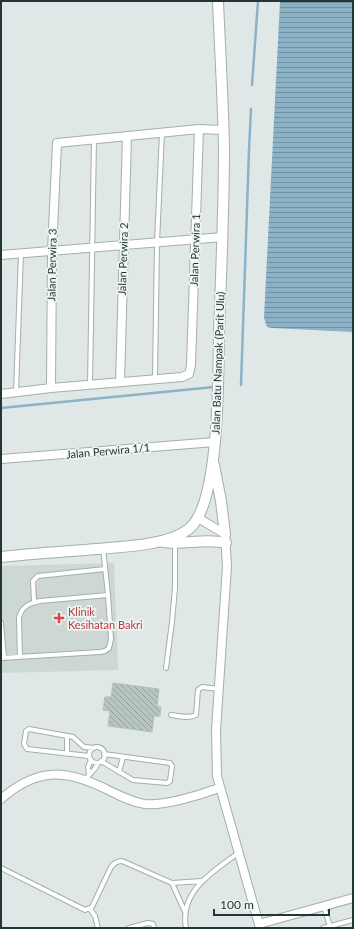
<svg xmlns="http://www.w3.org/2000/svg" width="354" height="929" viewBox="0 0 354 929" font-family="Lato,sans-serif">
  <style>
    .built { fill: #cdd8d5 }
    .water { fill: url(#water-rules) }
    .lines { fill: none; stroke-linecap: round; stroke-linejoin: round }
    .stream { stroke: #8cb2c7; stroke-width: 2.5 }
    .building { fill: url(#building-back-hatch); stroke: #b2c1be }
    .service-casing { stroke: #a3afad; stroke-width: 6 }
    .minor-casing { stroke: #a3afad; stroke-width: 10 }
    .tertiary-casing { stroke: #a3afad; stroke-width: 12 }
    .service { stroke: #fff; stroke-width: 4 }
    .minor { stroke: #fff; stroke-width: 8 }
    .tertiary { stroke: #fff; stroke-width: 10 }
    .health-dot { fill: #e0444e; stroke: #eef5f3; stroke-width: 1.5 }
    .labels { text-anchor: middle; stroke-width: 3.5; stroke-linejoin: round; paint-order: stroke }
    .street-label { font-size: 11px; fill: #223635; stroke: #eef5f3 }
    .health-label { font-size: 11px; fill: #be3a42; stroke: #eef5f3; text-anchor: start }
  </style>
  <defs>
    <pattern id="water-rules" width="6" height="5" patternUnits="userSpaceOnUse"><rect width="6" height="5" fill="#8cb2c7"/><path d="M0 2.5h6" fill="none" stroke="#7292a2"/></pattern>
    <pattern id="building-back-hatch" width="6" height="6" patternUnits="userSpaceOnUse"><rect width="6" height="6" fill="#b7c5c2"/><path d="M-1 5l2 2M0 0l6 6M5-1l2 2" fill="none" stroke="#94a19e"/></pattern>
  </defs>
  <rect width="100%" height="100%" fill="#dfe8e6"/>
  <path class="built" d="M114,563l4,107 -117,3v-107z"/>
  <path class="water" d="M280,1h73v331l-81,-4 -5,-1 -3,-9z"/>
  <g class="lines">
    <path class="stream" d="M252,85l6,-84
      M241,385l8,-235 2,-41
      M1,408l213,-21"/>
  </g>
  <path class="building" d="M113,683l46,6 -2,17 4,1 -1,9h-6l-2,16 -44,-6 2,-15 -7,-1 2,-13h6z"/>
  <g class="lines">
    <g class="service-casing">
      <path id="service" d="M155,379l2,-137 5,-109
        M90,385l4,-246
        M16,392l5,-139
        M34,602l-1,-21 5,-5 67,-7
        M1,623l3,35
        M20,657l-1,-39c2,-11 10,-15 21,-17l68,-6
        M1,658l99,-6 5,-1 4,-3 2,-9 -3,-44 -5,-47
        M166,668l6,-46 3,-34v-44
        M171,715c8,1 18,4 25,0l2,-25 4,-3 17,2
        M89 755a8 8 0 1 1 16 0a8 8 0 1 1-16 0Z
        M67,754v-18
        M89,756l-62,-7 -3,-5 2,-13 3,-2 44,8 11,10 10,1
        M101,761l32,19 34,3 3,-2 2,-15 -2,-3 -66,-9
        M119,772l4,-15
        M89,774l-1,-7 3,-7
        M86,780c4,-9 8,-7 12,-17
        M1,868l84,42 7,-3 19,-40c3,-4 6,-6 11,-6l50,22 30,-2
        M172,883l13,29
        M324,906l6,21
        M90,909l5,7 3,12
        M129,928l19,-5 5,1 1,4
        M186,928c-7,-37 27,-56 52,-75
        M323,928l30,-8"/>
    </g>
    <g class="minor-casing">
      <path id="minor" d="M1,255l222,-18
        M120,382l7,-246
        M51,388l1,-137 5,-108 142,-14 24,1
        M1,394l50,-6 131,-11 7,-3 2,-9 8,-236
        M1,459l214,-17
        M198,518l27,16 2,32 -11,164 1,46 43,152
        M1,799c37,-32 65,-30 107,-9 12,6 24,12 37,14 20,2 55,-9 74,-16
        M259,924l94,-26"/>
    </g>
    <g class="tertiary-casing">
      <path id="tertiary" d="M214,465l7,36 4,33
        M163,542c21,3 42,-4 63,1
        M1,557c28,-3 56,-5 84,-7 28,-3 83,-3 105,-22 30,-27 28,-151 29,-192 2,-63 5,-126 5,-189 -1,-49 -4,-97 -6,-146"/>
    </g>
    <use href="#service" class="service"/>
    <use href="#minor" class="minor"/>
    <use href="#tertiary" class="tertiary"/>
  </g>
  <path class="health-dot" d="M57 612h4v4h4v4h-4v4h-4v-4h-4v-4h4z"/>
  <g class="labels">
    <g class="street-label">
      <text transform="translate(195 250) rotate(-88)" y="4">Jalan Perwira 1</text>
      <text transform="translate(123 259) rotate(-88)" y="4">Jalan Perwira 2</text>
      <text transform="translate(52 265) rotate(-89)" y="4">Jalan Perwira 3</text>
      <text transform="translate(218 363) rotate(-88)" y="4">Jalan Batu Nampak (Parit Ulu)</text>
      <text transform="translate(108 451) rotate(-5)" y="4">Jalan Perwira 1/1</text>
    </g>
    <g class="health-label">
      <text x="68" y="616">Klinik<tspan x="68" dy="13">Kesihatan Bakri</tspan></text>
    </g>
  </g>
  <rect width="354" height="929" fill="none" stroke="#223635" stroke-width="4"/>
  <path d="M214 909v6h115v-6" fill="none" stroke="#223635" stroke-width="2"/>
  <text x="220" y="909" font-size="12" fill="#223635" stroke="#eef5f3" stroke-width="3" paint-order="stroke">100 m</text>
</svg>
